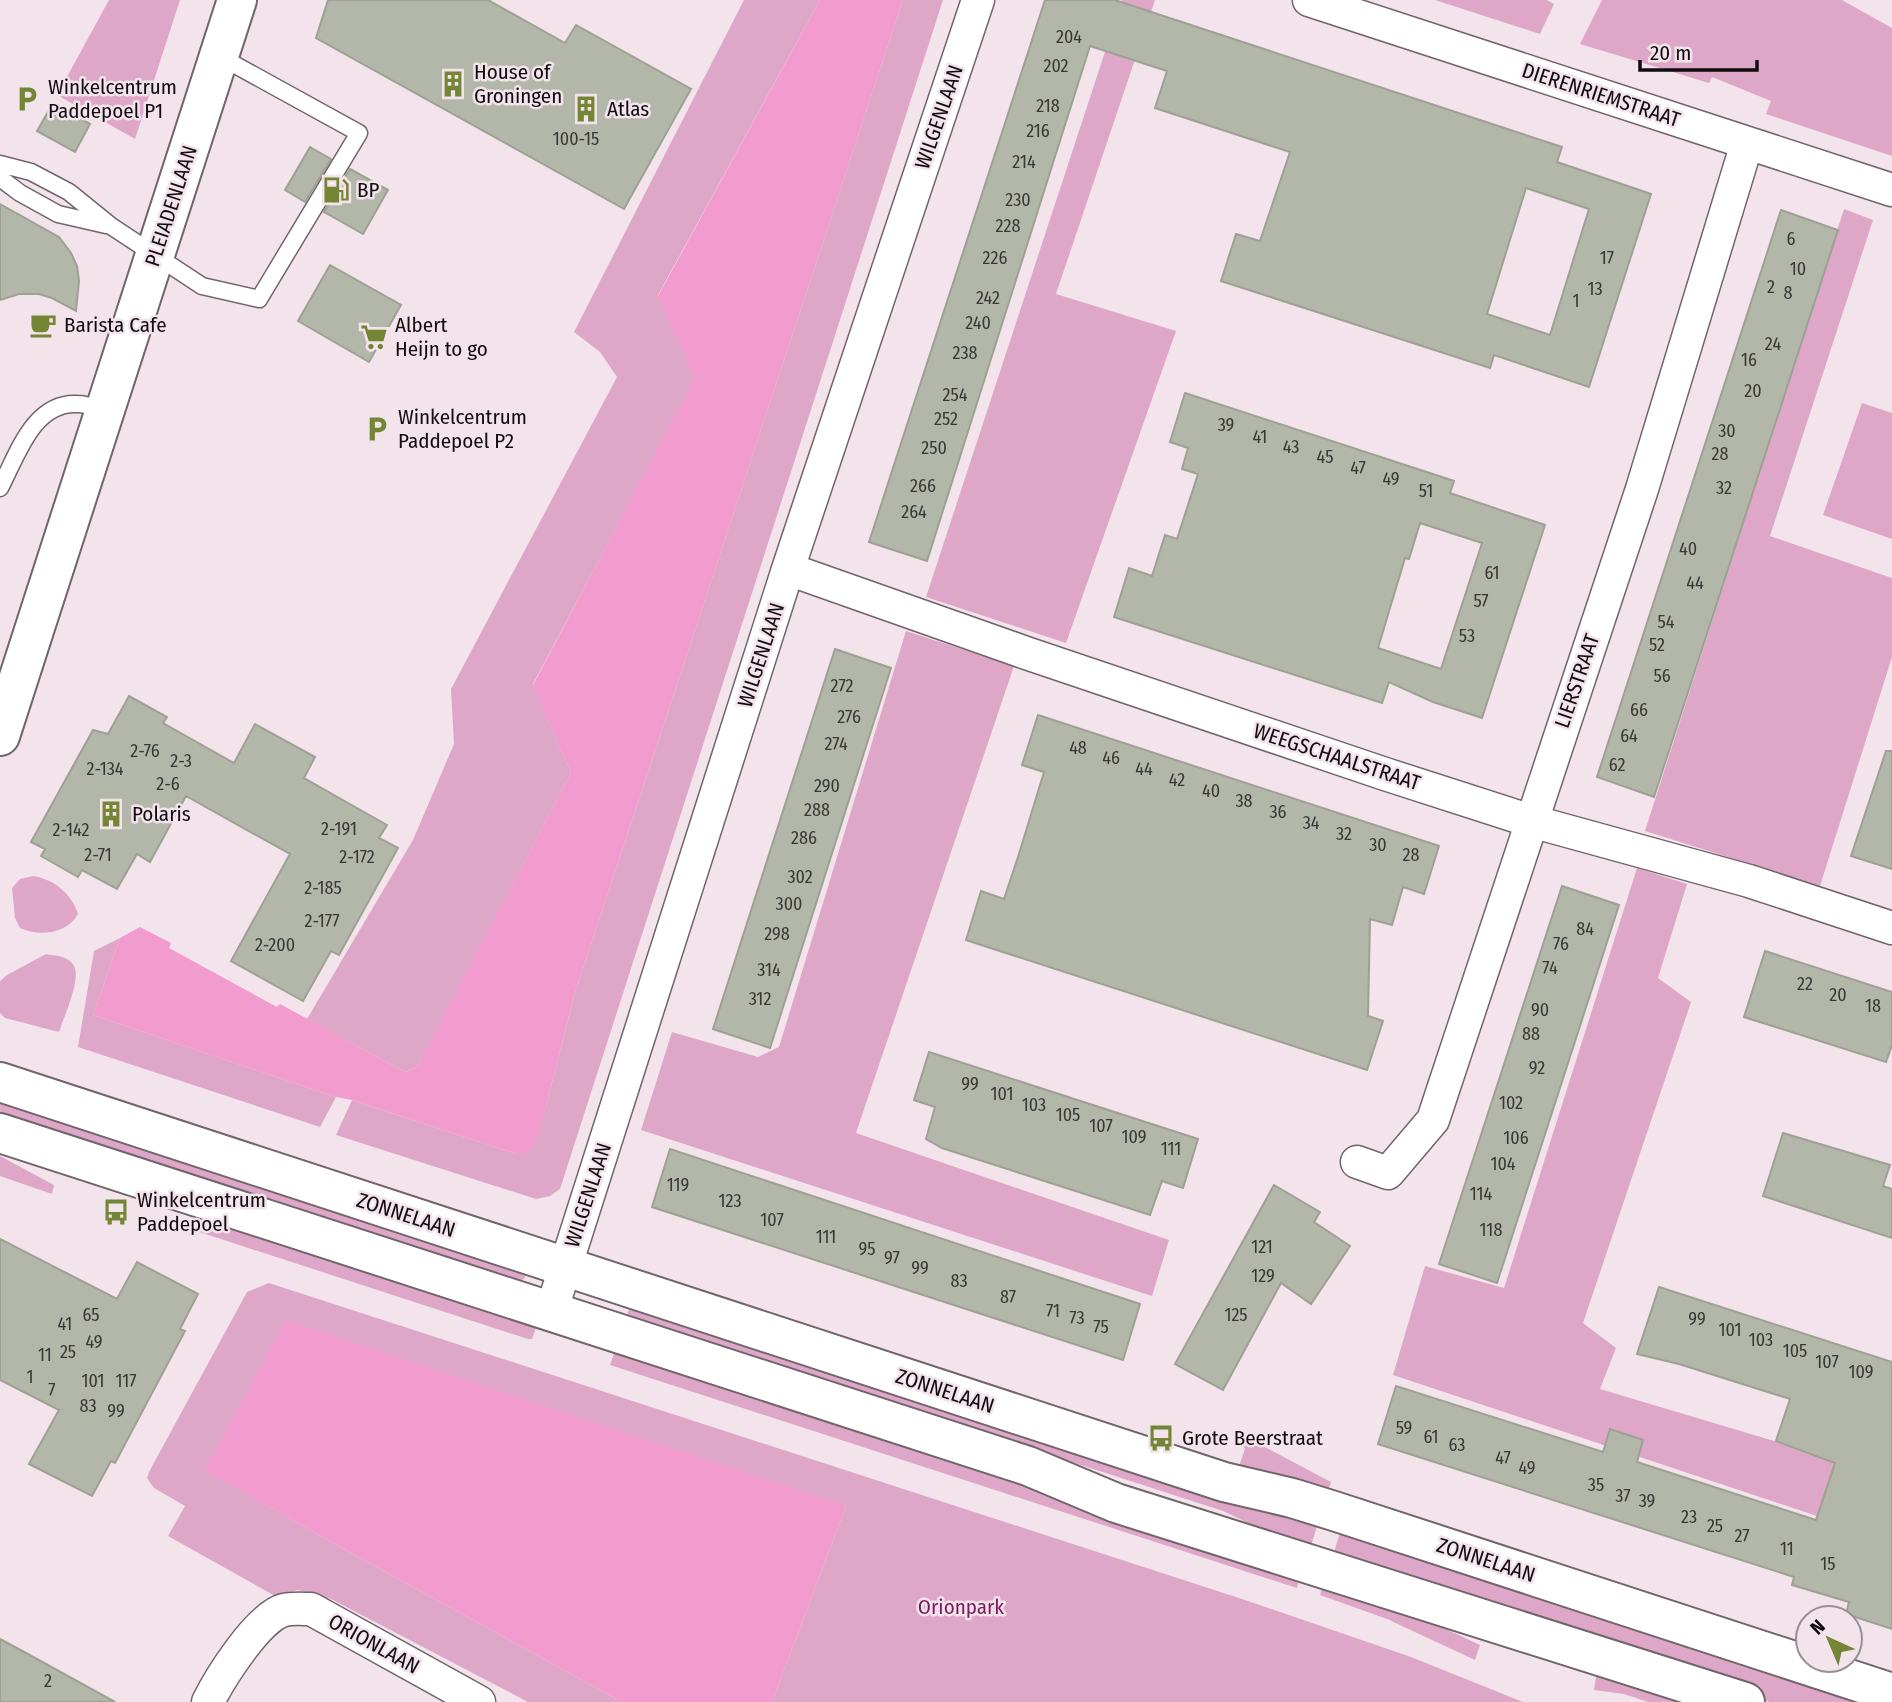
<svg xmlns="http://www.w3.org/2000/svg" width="1892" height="1702" viewBox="0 0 1892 1702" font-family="'Fira Sans Condensed',sans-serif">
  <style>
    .green { fill: #dfa7c7 }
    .water { fill: #f19bcf }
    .building { fill: #b3b7aa; stroke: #9da194; stroke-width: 2; fill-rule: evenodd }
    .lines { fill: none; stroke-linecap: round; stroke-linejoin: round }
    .service-casing { stroke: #71656c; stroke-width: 19 }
    .minor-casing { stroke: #71656c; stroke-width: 35 }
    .tertiary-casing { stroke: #71656c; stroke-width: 42 }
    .service { stroke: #fff; stroke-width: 16 }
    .minor { stroke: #fff; stroke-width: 32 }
    .tertiary { stroke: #fff; stroke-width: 38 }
    .labels { text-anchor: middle; stroke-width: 5; stroke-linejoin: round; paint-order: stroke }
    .number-label { font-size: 18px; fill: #3a3736 }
    .poi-label { font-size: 21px; fill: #110c0f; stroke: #f3e4ec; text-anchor: start }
    .street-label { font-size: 21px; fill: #110c0f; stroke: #f3e4ec }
    .park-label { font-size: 21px; fill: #7d195f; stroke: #f3e4ec }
  </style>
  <rect width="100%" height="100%" fill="#f3e4ec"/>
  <path class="green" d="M109,0h71l-45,139 -78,-44z
    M744,0h76l-162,295 38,83 -163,306 38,89 -135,259 -19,35 -12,5 -98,-53 106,-179 41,-96 -3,-55 166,-312 -17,-25 -26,-20z
    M903,0h40l-383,1189 -10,7 -14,3 -200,-64 16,-35 165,54 28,-44 29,-114z
    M1122,0h33l-99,294 120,37 -110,312 -140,-46z
    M1435,0h112l7,4 -14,30z
    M1602,0h240l50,28v128l-126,-42 5,-13 -59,-24 -3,6 -129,-39z
    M1844,209l29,11 -103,316 122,42v79l-72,229 -175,-55z
    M1862,403l30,10v126l-69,-24z
    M906,631l108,35 -158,467 313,107 -17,56 -511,-166 31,-98 86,25 21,-10z
    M1637,868l50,16 -29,94 33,24 -108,321 33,25 -16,41 292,87 -12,61 -487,-162 32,-109 79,22z
    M33,876c21,3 39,18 45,38 -11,20 -39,23 -58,14l-5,-10 -3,-30 8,-9z
    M120,938l-27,77 243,82 -16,30 -242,-80 16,-96z
    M46,954c9,2 19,1 26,9 12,12 -8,53 -13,69l-54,-14 -5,-5v-32l7,-6z
    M0,1101l525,172v5l-7,4 -518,-167z
    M0,1156l54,29 -2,9 -52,-18z
    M192,1213l345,112 -5,14h-4l-341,-111z
    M269,1283l973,316 169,58 112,45h-751l74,-196 -640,-36 118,68 298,164h-94l-197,-103 -33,-9 -21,7 -109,-61 17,-30 -31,-18 -7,-10 3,-8 97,-178z
    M630,1306l689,214 -10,32 -86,-41 -597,-193z
    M615,1350l686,223 -4,15 -687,-223z
    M1243,1438l20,8 68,36 -5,14 -88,-27 7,-20 -3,-4z
    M1342,1526l541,176h-113l-438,-143z
    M1324,1581l68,23 88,41 -5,15 -88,-41 -67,-24z
    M1597,1671l103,31h-52l-24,-8 -30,-4z"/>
  <path class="water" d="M820,0h83l-329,996 -29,114 -13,39 -15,5 -165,-54 -16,-3 -243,-82 27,-77 20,-11 31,16 -2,5 108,59 3,-3 125,68 12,-5 154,-294 -38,-88 162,-307 -37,-82z
    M286,1320l560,186 -74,196h-150l-298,-164 -119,-68z"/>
  <path class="building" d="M328,0h160l77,43 11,-18 115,64 -67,120 -308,-171z
    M1045,0h70l447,147 -5,15 94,32 -62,193 -95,-32 -4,13 -269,-87 15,-47 24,7 30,-89 -135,-44 12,-37 -77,-25 -163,515 -58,-19zM1526,188l63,21 -39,126 -63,-21z
    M53,103l37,21 -15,28 -38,-21z
    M310,147l21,12 -26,43 -20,-12z
    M350,169l38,21 -25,44 -39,-22z
    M0,204l59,33 12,16 6,13 2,15 -3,30 -24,-13 -13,-4h-20l-19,6z
    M1781,210l57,20 -184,567 -57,-20z
    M330,265l71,40 -32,57 -71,-41z
    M1185,393l269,88 -4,12 95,32 -63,193 -49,-16 -44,-20 -7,21 -268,-86 15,-49 23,8 13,-41 12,4 21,-65 -16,-5 6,-21 -18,-6zM1420,523l62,20 -41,126 -63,-21 27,-90 4,1z
    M835,649l56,19 -121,380 -57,-19z
    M129,696l38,21 -4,6 71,40 21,-39 60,33 -11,21 83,47 -8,13 19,10 -59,107 -8,-4 -28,50 -72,-40 59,-107 -104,-58 -36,66 -13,-8 -20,35 -35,-19 -4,7 -37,-21 4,-7 -14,-7 62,-112 15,4z
    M1038,715l401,131 -15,48 -21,-7 -11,38 -22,-6 -2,97 15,5 -16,49 -401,-130 15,-49 23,8 14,-42 26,-85 -22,-7z
    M1886,751h6v118l-41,-13z
    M1562,886l57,19 -122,378 -58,-19z
    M1765,951l127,41v53l-6,17 -142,-45z
    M929,1052l269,87 -15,49 -21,-7 -12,34 -208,-67 -16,-9 9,-32 -21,-7z
    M1783,1133l107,32 -7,21 9,3v49l-129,-42z
    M670,1149l470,155 -17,56 -471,-153z
    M1274,1185l46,27 -6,10 36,24 -39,58 -30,-21 -58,107 -48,-26z
    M0,1239l117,60 20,-37 61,32 -18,35 5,2 -70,132 -4,-2 -19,35 -63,-32 30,-54 -59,-30z
    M1659,1287l233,75v267l-46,-15 3,-12 -57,-17 2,-8 -416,-133 18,-58 207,66 7,-23 33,11 -6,22 179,58 19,-57 -59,-22 14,-42 -111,-35 -42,-10z
    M0,1639l26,14 89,49h-115z"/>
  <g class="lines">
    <g class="service-casing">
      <path id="service" d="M0,164l31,8 38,20 42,34 91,60 57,13 100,-166 -140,-77
        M0,178l20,15 38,21 48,11
        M0,488c17,-32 33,-87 78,-84 9,0 18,4 27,7"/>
    </g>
    <g class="minor-casing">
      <path id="minor" d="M1309,0l583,190
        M788,569l241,85 356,120 146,47 218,60 143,47
        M1357,1162l31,11 45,-53 209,-631 105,-346
        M551,1312l237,-743 190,-569
        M208,1702c12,-24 50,-85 76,-92 8,-2 19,-1 27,-1l168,93"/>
    </g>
    <g class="tertiary-casing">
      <path id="tertiary" d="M0,736l237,-736
        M0,1082l1224,400 68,16 42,13 558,182
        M0,1133l1028,333 88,37 629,199"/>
    </g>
    <use href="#service" class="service"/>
    <use href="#minor" class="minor"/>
    <use href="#tertiary" class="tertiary"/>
  </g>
  <defs>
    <g id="building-bare" transform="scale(2.1)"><path d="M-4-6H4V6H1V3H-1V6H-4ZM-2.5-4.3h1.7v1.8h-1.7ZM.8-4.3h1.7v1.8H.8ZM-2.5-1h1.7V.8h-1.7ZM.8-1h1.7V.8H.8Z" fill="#748535" stroke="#f3e4ec" stroke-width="2.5" paint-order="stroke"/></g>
    <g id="parking-bare" transform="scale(2.1)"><path d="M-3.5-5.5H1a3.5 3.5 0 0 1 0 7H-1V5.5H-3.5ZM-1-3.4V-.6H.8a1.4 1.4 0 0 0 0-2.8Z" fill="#748535" stroke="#f3e4ec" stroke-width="2.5" paint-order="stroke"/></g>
    <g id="fuel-bare" transform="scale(2.1)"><path d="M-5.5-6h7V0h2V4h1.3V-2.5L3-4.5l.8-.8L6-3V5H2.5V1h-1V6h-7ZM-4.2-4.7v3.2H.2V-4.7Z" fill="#748535" stroke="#f3e4ec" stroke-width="2.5" paint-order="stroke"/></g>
    <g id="cafe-bare" transform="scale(2.1)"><path d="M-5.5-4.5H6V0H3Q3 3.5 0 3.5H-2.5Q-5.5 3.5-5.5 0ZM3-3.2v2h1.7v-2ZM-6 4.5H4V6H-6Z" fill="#748535" stroke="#f3e4ec" stroke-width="2.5" paint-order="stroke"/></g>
    <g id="supermarket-bare" transform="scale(2.1)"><path d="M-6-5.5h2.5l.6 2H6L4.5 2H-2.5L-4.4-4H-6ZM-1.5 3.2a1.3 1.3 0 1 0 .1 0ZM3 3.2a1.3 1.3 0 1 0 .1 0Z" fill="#748535" stroke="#f3e4ec" stroke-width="2.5" paint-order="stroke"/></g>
    <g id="bus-bare" transform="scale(2.1)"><path d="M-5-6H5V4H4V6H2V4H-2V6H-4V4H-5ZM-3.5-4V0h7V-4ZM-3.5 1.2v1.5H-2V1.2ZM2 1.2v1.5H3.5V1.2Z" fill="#748535" stroke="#f3e4ec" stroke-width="2.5" paint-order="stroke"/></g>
  </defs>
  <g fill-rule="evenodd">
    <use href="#building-bare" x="453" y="84"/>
    <use href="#parking-bare" x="27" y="99"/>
    <use href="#building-bare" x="586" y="109"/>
    <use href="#fuel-bare" x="336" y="190"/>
    <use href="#cafe-bare" x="43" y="325"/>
    <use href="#supermarket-bare" x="374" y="337"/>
    <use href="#parking-bare" x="377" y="429"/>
    <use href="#building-bare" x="111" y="814"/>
    <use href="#bus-bare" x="116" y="1212"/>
    <use href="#bus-bare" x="1161" y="1438"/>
  </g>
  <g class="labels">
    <g class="number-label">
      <text x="1069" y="43">204</text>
      <text x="1056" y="72">202</text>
      <text x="1048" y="112">218</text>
      <text x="1038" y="137">216</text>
      <text x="576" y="145">100-15</text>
      <text x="1024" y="168">214</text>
      <text x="1018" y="206">230</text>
      <text x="1008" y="232">228</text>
      <text x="1791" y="245">6</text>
      <text x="995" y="264">226</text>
      <text x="1607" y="264">17</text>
      <text x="1798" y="275">10</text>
      <text x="1771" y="293">2</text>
      <text x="1595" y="295">13</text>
      <text x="1788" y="299">8</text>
      <text x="988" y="304">242</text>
      <text x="1576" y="307">1</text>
      <text x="978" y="329">240</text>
      <text x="1773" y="350">24</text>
      <text x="965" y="359">238</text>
      <text x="1749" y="366">16</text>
      <text x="1753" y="397">20</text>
      <text x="955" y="401">254</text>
      <text x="946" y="425">252</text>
      <text x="1226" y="431">39</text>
      <text x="1727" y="437">30</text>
      <text x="1260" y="443">41</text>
      <text x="1291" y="453">43</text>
      <text x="934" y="454">250</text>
      <text x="1720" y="460">28</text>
      <text x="1325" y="463">45</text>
      <text x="1358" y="474">47</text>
      <text x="1391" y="485">49</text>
      <text x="923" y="492">266</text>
      <text x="1724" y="494">32</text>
      <text x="1426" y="497">51</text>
      <text x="914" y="518">264</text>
      <text x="1688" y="555">40</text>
      <text x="1492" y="579">61</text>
      <text x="1695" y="589">44</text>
      <text x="1481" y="607">57</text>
      <text x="1666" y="628">54</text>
      <text x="1467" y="642">53</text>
      <text x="1657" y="651">52</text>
      <text x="1662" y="682">56</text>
      <text x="842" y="692">272</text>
      <text x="1639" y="716">66</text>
      <text x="849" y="723">276</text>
      <text x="1629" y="742">64</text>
      <text x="836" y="750">274</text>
      <text x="1078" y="754">48</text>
      <text x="145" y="757">2-76</text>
      <text x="1111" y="764">46</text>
      <text x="181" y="767">2-3</text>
      <text x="1617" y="771">62</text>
      <text x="105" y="775">2-134</text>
      <text x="1144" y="775">44</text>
      <text x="1177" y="786">42</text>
      <text x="168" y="790">2-6</text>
      <text x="827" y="792">290</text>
      <text x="1211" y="797">40</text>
      <text x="1244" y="807">38</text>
      <text x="817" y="816">288</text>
      <text x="1278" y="818">36</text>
      <text x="1311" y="829">34</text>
      <text x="339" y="835">2-191</text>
      <text x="71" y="836">2-142</text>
      <text x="1344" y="840">32</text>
      <text x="804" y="844">286</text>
      <text x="1378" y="851">30</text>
      <text x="98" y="861">2-71</text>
      <text x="1411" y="861">28</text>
      <text x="357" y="863">2-172</text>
      <text x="800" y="883">302</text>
      <text x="323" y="894">2-185</text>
      <text x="789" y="910">300</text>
      <text x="322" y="927">2-177</text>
      <text x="1585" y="935">84</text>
      <text x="777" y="940">298</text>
      <text x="1561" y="950">76</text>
      <text x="275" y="951">2-200</text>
      <text x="1550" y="974">74</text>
      <text x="769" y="976">314</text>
      <text x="1805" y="990">22</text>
      <text x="1838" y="1001">20</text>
      <text x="760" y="1005">312</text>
      <text x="1873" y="1012">18</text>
      <text x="1540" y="1016">90</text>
      <text x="1531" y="1040">88</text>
      <text x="1537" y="1074">92</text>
      <text x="970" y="1090">99</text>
      <text x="1002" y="1100">101</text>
      <text x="1511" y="1109">102</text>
      <text x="1034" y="1111">103</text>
      <text x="1068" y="1121">105</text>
      <text x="1101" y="1132">107</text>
      <text x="1134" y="1143">109</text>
      <text x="1516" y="1144">106</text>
      <text x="1171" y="1155">111</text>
      <text x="1503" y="1170">104</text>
      <text x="678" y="1191">119</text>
      <text x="1481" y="1200">114</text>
      <text x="730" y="1207">123</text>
      <text x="772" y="1226">107</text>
      <text x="1491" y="1236">118</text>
      <text x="826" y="1243">111</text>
      <text x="1262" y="1253">121</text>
      <text x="867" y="1255">95</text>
      <text x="892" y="1264">97</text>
      <text x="920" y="1274">99</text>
      <text x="1263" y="1282">129</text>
      <text x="959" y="1287">83</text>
      <text x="1008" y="1303">87</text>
      <text x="1053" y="1317">71</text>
      <text x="91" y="1321">65</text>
      <text x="1236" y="1321">125</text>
      <text x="1077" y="1324">73</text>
      <text x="1697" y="1325">99</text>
      <text x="65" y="1330">41</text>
      <text x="1101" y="1333">75</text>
      <text x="1730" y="1336">101</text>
      <text x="1761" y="1346">103</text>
      <text x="94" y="1348">49</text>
      <text x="1795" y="1357">105</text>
      <text x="68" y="1358">25</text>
      <text x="45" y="1361">11</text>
      <text x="1827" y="1368">107</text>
      <text x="1861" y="1378">109</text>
      <text x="30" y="1383">1</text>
      <text x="93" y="1387">101</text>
      <text x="126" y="1387">117</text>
      <text x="52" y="1396">7</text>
      <text x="88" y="1412">83</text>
      <text x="116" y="1417">99</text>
      <text x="1404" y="1434">59</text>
      <text x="1431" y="1443">61</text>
      <text x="1457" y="1451">63</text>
      <text x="1503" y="1464">47</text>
      <text x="1527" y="1474">49</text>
      <text x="1596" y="1491">35</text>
      <text x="1623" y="1502">37</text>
      <text x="1647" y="1507">39</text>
      <text x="1689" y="1523">23</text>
      <text x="1715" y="1532">25</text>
      <text x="1742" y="1542">27</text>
      <text x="1787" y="1555">11</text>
      <text x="1828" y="1570">15</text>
      <text x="48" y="1687">2</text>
    </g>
    <g class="poi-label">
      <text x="474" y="79">House of<tspan x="474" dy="24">Groningen</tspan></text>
      <text x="48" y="94">Winkelcentrum<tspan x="48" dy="24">Paddepoel P1</tspan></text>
      <text x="607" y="116">Atlas</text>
      <text x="357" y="197">BP</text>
      <text x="64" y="332">Barista Cafe</text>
      <text x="395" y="332">Albert<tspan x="395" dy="24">Heijn to go</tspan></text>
      <text x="398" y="424">Winkelcentrum<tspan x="398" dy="24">Paddepoel P2</tspan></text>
      <text x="132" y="821">Polaris</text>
      <text x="137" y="1207">Winkelcentrum<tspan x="137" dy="24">Paddepoel</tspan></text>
      <text x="1182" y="1445">Grote Beerstraat</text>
    </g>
    <g class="street-label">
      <text transform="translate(1601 95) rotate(18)" y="7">DIERENRIEMSTRAAT</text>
      <text transform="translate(939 117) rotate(-71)" y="7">WILGENLAAN</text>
      <text transform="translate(171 206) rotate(-72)" y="7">PLEIADENLAAN</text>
      <text transform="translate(761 655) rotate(-72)" y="7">WILGENLAAN</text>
      <text transform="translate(1577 681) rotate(-71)" y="7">LIERSTRAAT</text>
      <text transform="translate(1337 757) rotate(18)" y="7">WEEGSCHAALSTRAAT</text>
      <text transform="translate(588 1195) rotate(-72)" y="7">WILGENLAAN</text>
      <text transform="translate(406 1215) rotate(18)" y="7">ZONNELAAN</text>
      <text transform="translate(945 1391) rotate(18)" y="7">ZONNELAAN</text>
      <text transform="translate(1486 1560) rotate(18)" y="7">ZONNELAAN</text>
      <text transform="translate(374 1644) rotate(29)" y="7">ORIONLAAN</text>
    </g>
    <g class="park-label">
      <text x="961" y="1614">Orionpark</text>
    </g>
  </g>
  <g transform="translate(1829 1639) rotate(316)"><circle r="33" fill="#f3e4ec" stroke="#998e94" stroke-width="2"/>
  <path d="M0-5L12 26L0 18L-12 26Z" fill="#748535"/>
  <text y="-10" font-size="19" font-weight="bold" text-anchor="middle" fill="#110c0f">N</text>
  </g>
  <path d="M1640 60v10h117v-10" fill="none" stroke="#110c0f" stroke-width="3.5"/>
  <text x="1650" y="60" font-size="21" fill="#110c0f" stroke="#f3e4ec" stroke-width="5" paint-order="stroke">20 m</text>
</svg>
